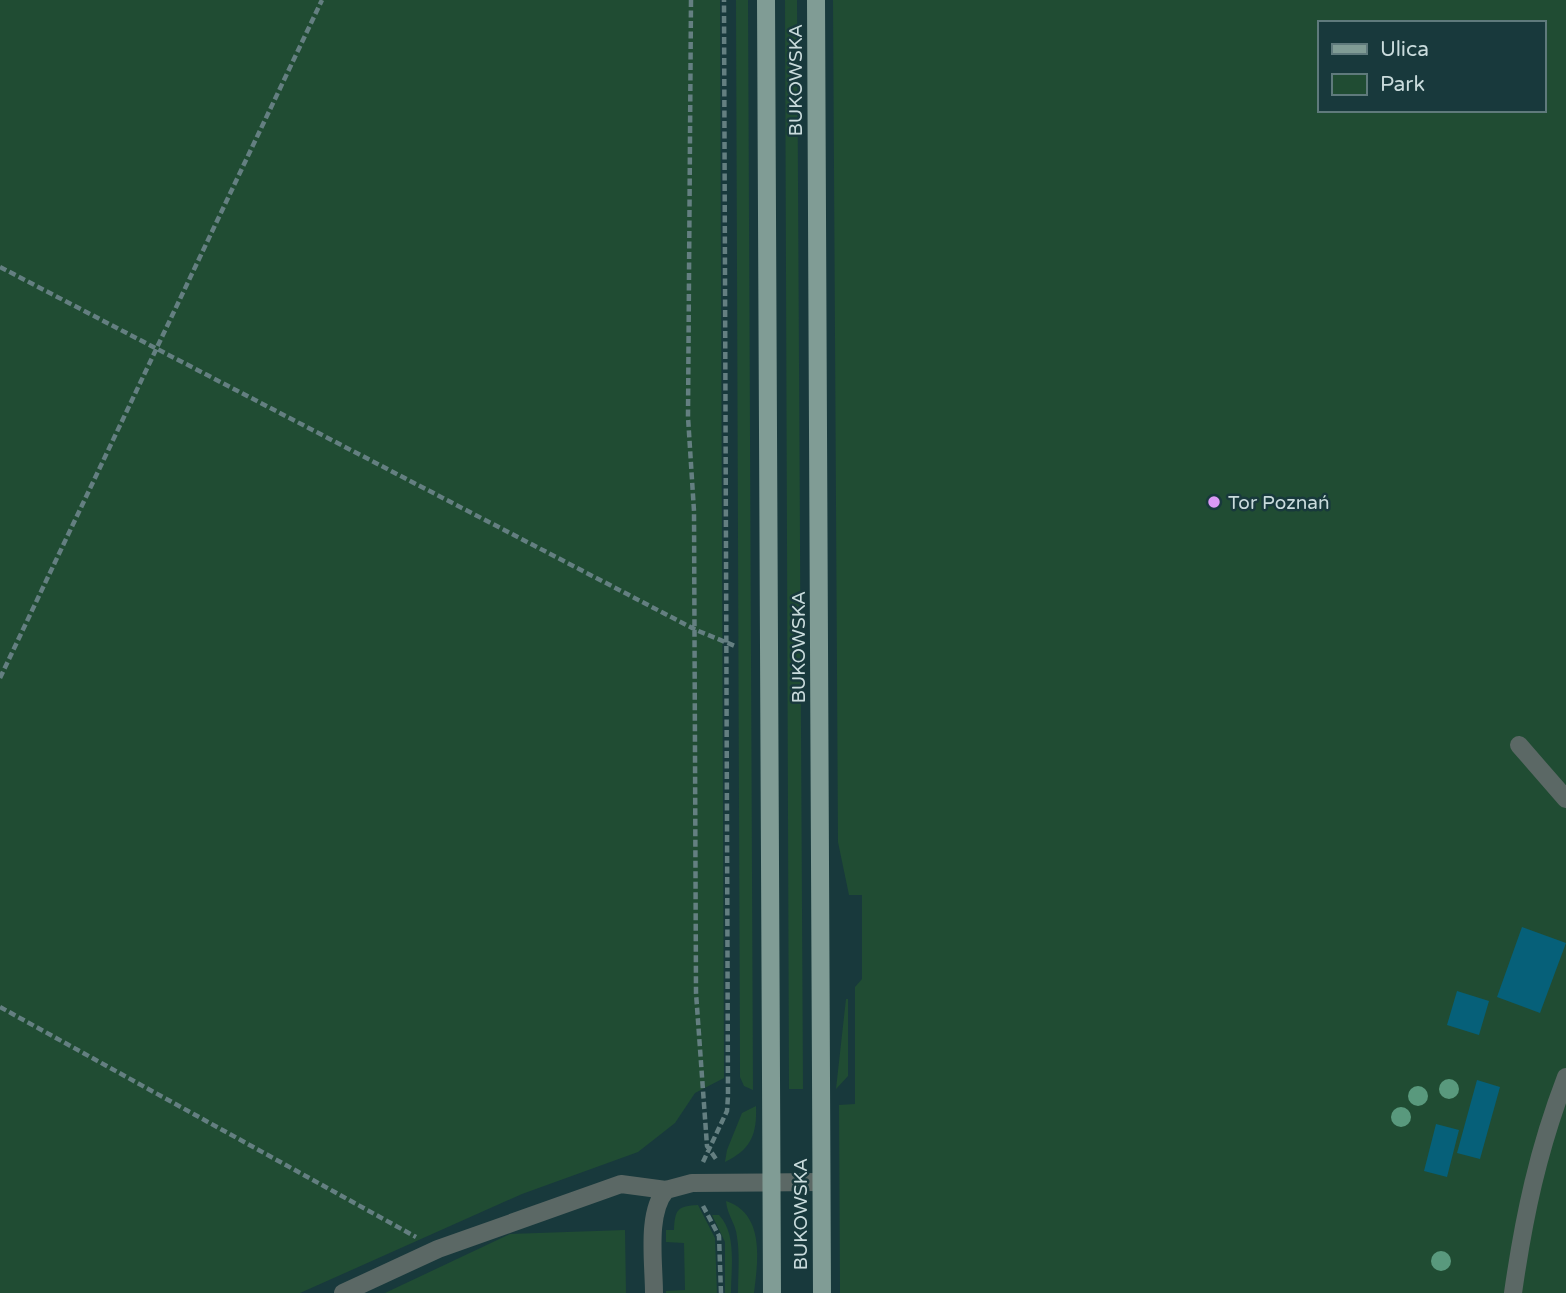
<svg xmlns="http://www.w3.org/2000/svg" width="1566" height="1293" viewBox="0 0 1566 1293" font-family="'Varela Round',sans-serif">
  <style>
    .green { fill: #204c33; fill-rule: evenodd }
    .building { fill: #066079 }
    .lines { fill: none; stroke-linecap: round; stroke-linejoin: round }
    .path { stroke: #647f81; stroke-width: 4.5; stroke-dasharray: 7 3.5; stroke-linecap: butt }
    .minor { stroke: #5b6865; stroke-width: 18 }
    .major { stroke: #809c95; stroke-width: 18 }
    .tree { fill: #59997d }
    .poi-dot { fill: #db99f6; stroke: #18393c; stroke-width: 2.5 }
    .labels { text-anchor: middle; stroke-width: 5; stroke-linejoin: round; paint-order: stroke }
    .street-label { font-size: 19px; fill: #c9dbdc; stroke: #18393c }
    .poi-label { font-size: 19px; fill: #c9dbdc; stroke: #18393c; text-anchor: start }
  </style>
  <rect width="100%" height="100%" fill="#18393c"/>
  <path class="green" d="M0,0h720l4,1078 -29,15 -20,30 -37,29 -116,42 -222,99h-300z
    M736,0h12l5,1090 -9,-4 -4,-9z
    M785,0h12l6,1089h-14z
    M833,0h733v1293h-726l-1,-188 16,-1v-117l7,-8v-84h-13l-11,-53zM1319,23h224v87h-224z
    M846,999h2v77l-12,13z
    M756,1106c1,29 -5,43 -31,56l2,-12 15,-37z
    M726,1201c39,13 32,59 28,92h-16c0,-18 2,-38 -1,-56 -1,-13 -10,-22 -11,-36z
    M698,1205l17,33 2,55h-51v-2l19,-1 -1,-47 -18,-1v-12h8c1,-20 3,-24 24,-25z
    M712,1215h7c18,19 12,53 12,78h-6v-51z
    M625,1230l1,63h-241l125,-59z"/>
  <path class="building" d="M1522,927l44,16 -26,70 -43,-16z
    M1457,991l32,10 -10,34 -32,-10z
    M1477,1080l23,7 -20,72 -23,-6z
    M1436,1124l23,6 -12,47 -23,-6z"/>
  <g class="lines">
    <path class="path" d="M691,0l-3,417 6,94 2,482 11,153 9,13
      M0,267l696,363 39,16
      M0,678l322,-678
      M0,1007l416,230
      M703,1162l24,-51 1,-15 -4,-1096
      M703,1206l16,30 2,57"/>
    <path class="minor" d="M1519,745l47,54
      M343,1293l95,-44 183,-65 45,6 26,-7 129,-1
      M654,1293c0,-30 -8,-80 12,-103
      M1513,1293c11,-77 25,-143 53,-216"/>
    <path class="major" d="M766,0l6,1293
      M816,0l6,1293"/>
  </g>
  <g class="tree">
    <circle cx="1449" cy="1089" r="10"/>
    <circle cx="1418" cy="1096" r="10"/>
    <circle cx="1401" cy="1117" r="10"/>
    <circle cx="1441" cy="1261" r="10"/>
  </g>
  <circle class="poi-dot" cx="1214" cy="502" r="7"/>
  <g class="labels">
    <g class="street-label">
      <text transform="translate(795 80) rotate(-90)" y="7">BUKOWSKA</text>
      <text transform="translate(798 647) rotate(-90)" y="7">BUKOWSKA</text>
      <text transform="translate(800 1214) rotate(-90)" y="7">BUKOWSKA</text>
    </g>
    <g class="poi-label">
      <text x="1228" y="509">Tor Poznań</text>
    </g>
  </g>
  <rect x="1318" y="21" width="228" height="91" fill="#18393c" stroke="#5f7a7c" stroke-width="2"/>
  <rect x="1332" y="44" width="35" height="10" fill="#809c95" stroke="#5f7a7c" stroke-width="2"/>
  <text x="1380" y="56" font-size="21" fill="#c9dbdc">Ulica</text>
  <rect x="1332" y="74" width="35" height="21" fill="#204c33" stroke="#5f7a7c" stroke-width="2"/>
  <text x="1380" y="91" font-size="21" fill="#c9dbdc">Park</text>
</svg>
